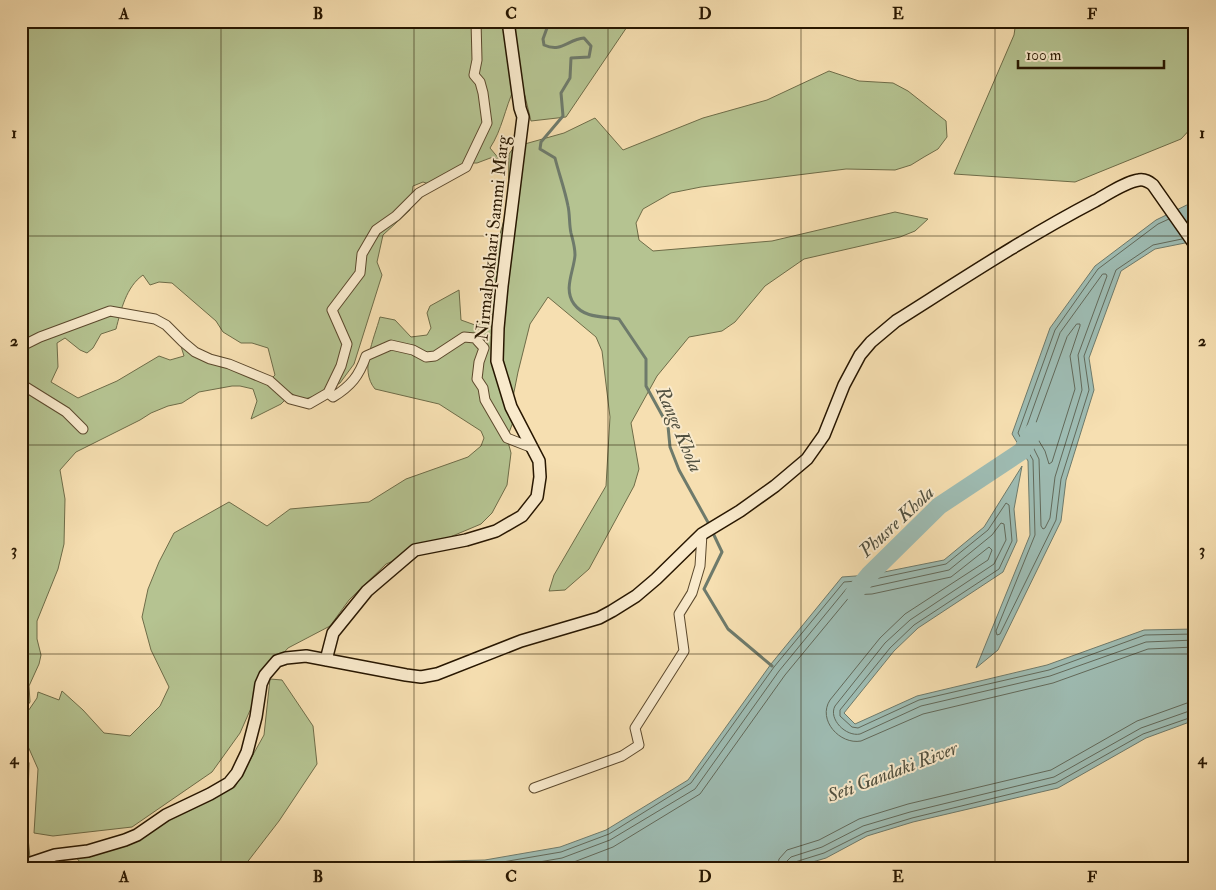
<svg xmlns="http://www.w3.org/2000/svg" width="1216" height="890" viewBox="0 0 1216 890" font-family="'IM FELL Double Pica',serif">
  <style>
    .green { fill: #b5c391; stroke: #6e6c48 }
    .water { fill: #9ebcb3; stroke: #6e7a6b }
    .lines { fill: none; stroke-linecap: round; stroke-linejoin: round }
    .shore { stroke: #62695a; stroke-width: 1 }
    .stream { stroke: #6e7a6b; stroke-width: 3 }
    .river { stroke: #9ebcb3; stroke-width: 18 }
    .street-casing { stroke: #5b482c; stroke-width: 11 }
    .secondary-casing { stroke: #271600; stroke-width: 14 }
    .street { stroke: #f9eacc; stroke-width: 9 }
    .secondary { stroke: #f9eacc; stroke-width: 11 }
    .grid { fill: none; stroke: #271600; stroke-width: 1; stroke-opacity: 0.55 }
    .labels { text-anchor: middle; stroke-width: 4; stroke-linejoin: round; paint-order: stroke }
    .street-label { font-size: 18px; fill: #271600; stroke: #f9eacc }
    .water-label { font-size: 19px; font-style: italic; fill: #51503f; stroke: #f9eacc }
    .neatline { fill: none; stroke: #271600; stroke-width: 2 }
    .grid-label { font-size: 16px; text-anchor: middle; font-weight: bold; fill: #271600 }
  </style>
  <rect width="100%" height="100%" fill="#f6dfb1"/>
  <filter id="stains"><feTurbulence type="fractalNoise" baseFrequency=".004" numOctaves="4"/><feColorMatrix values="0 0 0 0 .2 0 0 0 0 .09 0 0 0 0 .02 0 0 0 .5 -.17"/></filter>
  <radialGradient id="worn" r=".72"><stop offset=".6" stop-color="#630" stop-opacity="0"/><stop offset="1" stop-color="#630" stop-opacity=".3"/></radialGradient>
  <path class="green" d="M21,21h610l-65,96 -35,4 -6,-25 -3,-7h-8c-9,19 -12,41 -24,59l10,12 -7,-3 -16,6h-12l-27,24 -15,-5 -10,4 -3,24 -27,25 -6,27 5,13 -28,89 -14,19 -19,11 -16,5 -8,-2 -14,-9 -12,-9 4,-4 -7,-27 -16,-5h-11l-18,-11 -7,-11 -44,-38 -13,-1 -9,3 -7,-10c-17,12 -22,35 -27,54l-15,5 -8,14 -6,5 -7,-3 -15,-12 -8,5 1,24 -7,15 27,16 39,-17 42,-25 11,4 14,-4 -4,-13 89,40 17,16 -5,5 -30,15 6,-18 -4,-12 -13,-3h-8l-33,6 -17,11 -14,3 -17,7 -11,7 -64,32 -16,18 5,29 -1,45 -6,25 -21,52v18l4,16 -2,9 -10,22 1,16 -9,13z
    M1016,21h179v103l-14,15 -106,43 -121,-8 60,-139z
    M829,71l30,10 34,2 15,8 38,30 1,16 -9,12 -14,8 -13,8 -16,5 -49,-1 -145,18 -30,6 -28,16 -7,14 3,17 14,11 119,-10 123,-29 33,7 -13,12 -15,6 -96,22 -39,27 -30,36 -13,9 -33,6 -32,39 -26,47 8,46 -5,17 -45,83 -24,21 -16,1 5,-16 52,-89 4,-69 -8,-66 -6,-14 -48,-40 -18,27 -12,48 -7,35 2,15 -6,16 4,15 -4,32 -15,28 -11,11 -95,40 -37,36 -19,26 -42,22 -21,24 -27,61 -28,39 -80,55 -79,9 -19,-3 4,-64 -15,-34 -1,-15 15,-22 1,-6 21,8 3,-9 21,19 21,23 26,3 30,-30 9,-19 -18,-37 -9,-33 6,-28 11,-27 15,-29 55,-31 38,24 23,-17 79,-7 37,-23 62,-22 13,-11 3,-8 -3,-7 -42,-27 -64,-15c-16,-19 -1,-50 5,-72l15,3 16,17 16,-2 4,-7 -4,-15 3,-7 29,-16 2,30 14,5 15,-5 2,-7 -7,-14 -1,-9 24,-84 1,-52 5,-7 50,-14 31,-15 28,32 80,-32 64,-18z
    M270,679l12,1 31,46 4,38 -38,57 -37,48h-165l3,-7 -7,-8 55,-9 31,-25 76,-33 29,-52z
    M21,745l8,18 -2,64 4,42h-10z"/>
  <path class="water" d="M1195,201v40l-40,8 -34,22 -32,87 5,32 -28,90 -5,41 -63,129 -22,18 54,-133 -2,-74 -16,-27 38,-106 45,-62 61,-46z
    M1022,466l-8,43 3,32 -14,31 -85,56 -24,23 -50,62 11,11 62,-28 130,-31 97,-35 51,-1v91l-49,18 -88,50 -145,34 -46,14 -41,22 -37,11h-515l11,-4 200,-5 75,-13 46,-17 82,-50 83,-116 71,-87 27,-2 75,-15 40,-33z"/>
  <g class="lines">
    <path class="shore" d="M1169,219l-11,5 -60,45 -43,61 -37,103 15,27 2,75 -39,96 1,4 3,-1 56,-114 5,-41 28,-89 -5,-34 32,-86 37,-25 29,-6
      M1103,274h3l1,2 -29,79 4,35 -27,87 -5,41 -5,10 -2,1 -2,-3 -2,-67 -14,-28 35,-98z
      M1077,324h3v2l-10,30 5,33 -23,73 -3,2 -4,-13 -12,-20 34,-94z
      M321,869l164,-4 76,-13 48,-18 82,-51 83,-116 70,-85 26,-2 76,-16 42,-34 18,-27 3,2 3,36 -13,28 -85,56 -24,23 -50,62v6l12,11 6,1 61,-28 130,-30 96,-35 50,-1
      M499,869l63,-11 48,-18 85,-51 84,-118 68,-83 24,-1 78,-17 43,-35 9,-12 3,1 2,16 -12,24 -84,56 -25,23 -50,63c-7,13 11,31 25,28l61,-28 129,-30 96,-34 49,-2
      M543,869l23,-4 47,-18 87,-53 85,-119 66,-80 21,-1 79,-17 38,-30 3,3 -4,10 -83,54 -25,24 -50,62c-13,20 10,45 31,41l62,-27 130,-31 95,-34 47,-2
      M777,869l2,-10 8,-9 32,-10 40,-21 49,-15 143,-34 86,-49 50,-18 8,-1
      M785,869l1,-7 5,-5 31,-10 41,-21 47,-14 144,-35 87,-49 54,-19
      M791,869l1,-4 3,-3 29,-9 42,-21 46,-14 144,-35 87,-49 52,-18"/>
    <path class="stream" d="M558,21l-11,7 -4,11 1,6c18,8 24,-6 40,-7l7,8 -2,11 -18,1 -1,20 -9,15 2,23 -22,26 -1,7 15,9c4,16 10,32 13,48 2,9 1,18 3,27 2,8 4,14 4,22 -1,16 -12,34 -1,49 11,15 30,12 45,15l27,40v27l22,40 2,21 9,23 31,56
      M712,531l10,21 -18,37 24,40 44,37"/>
    <path class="river" d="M854,593l15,-18 70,-69 83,-55 12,-20"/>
    <g class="street-casing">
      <path id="street" d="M21,350l5,-6 14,-7 70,-26 45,8 11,6 17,17 12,10 15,7 19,5 41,17 20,18 19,5 19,-11 5,4c18,-11 26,-21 33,-41l25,-11 22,5 13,7 9,-1 29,-19 11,1 9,10 -5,14 -2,17 6,9 2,12 22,38 23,9
        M21,384l45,28 17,17
        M328,393l13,-27 6,-22 -15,-34 28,-37 2,-19 14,-24 20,-14 23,-23 47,-26 21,-44 -4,-30 -3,-11 -6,-7 3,-15 -1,-39
        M534,788l88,-32 17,-11 -4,-17 49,-77 -5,-37 13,-21 8,-27 2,-32
        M1182,869l13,-5"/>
    </g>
    <g class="secondary-casing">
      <path id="secondary" d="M326,660l7,-27 34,-42 48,-41 51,-10 30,-9 26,-15 15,-19 3,-20 -1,-16 -28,-54 -14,-46 1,-33 4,-42 21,-169 -3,-9 -12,-87
        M21,864l10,-1 24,-8 33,-4 37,-11 12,-5 29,-20 44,-21 19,-11 8,-10 10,-21 9,-35 5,-33 4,-9 12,-14 9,-3 20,-2 100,19 15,2 16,-3 84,-33 78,-23 13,-7 24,-15 20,-17 46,-45 38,-23 35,-25 32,-27 17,-24 20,-50 16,-30 11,-13 25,-21c65,-41 130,-84 199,-120 11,-6 32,-20 44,-21 6,-1 10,2 14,5l42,60"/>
    </g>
    <use href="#street" class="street"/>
    <use href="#secondary" class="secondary"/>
  </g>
  <path class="grid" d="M221,21v848M414,21v848M608,21v848M801,21v848M995,21v848M21,236h1174M21,445h1174M21,654h1174"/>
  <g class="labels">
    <g class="street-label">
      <text transform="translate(492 238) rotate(-84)" y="6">Nirmalpokhari Sammi Marg</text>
    </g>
    <g class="water-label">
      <text transform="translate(680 429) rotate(67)" y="7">Range Khola</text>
      <text transform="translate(896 521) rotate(-43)" y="7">Phusre Khola</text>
      <text transform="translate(892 771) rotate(-21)" y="7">Seti Gandaki River</text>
    </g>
  </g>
  <rect width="1216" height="890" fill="none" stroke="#f6dfb1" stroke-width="55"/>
  <path d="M1018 60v8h146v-8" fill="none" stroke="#271600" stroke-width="2.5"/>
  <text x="1026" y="60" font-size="15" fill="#271600" stroke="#f9eacc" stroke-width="4" paint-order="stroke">100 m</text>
  <rect x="28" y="28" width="1160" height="834" class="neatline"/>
  <g class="grid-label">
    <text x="124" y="19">A</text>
    <text x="318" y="19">B</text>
    <text x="511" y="19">C</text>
    <text x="705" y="19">D</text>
    <text x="898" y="19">E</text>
    <text x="1092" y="19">F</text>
    <text x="14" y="138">1</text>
    <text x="1202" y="138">1</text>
    <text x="14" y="346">2</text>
    <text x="1202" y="346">2</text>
    <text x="14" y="555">3</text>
    <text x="1202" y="555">3</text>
    <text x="14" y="764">4</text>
    <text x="1202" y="764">4</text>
    <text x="124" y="882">A</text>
    <text x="318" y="882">B</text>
    <text x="511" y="882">C</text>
    <text x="705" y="882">D</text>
    <text x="898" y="882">E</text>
    <text x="1092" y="882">F</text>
  </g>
  <rect width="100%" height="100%" filter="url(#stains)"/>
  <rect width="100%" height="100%" fill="url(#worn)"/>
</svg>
